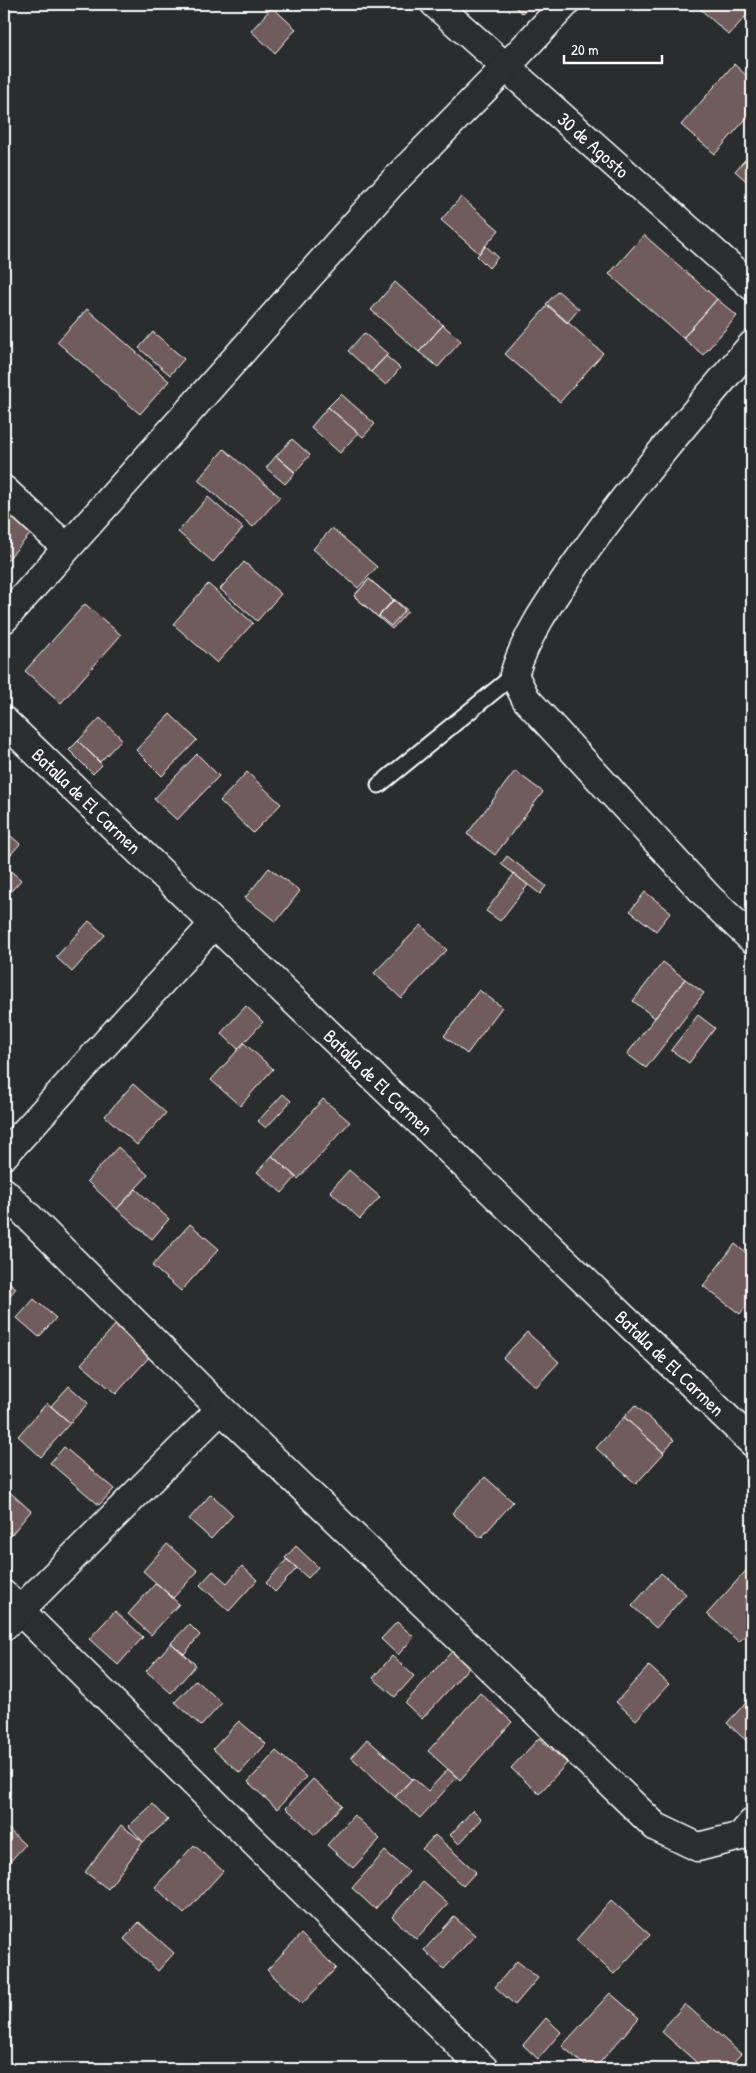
<svg xmlns="http://www.w3.org/2000/svg" width="756" height="2073" viewBox="0 0 756 2073" font-family="'Patrick Hand',sans-serif">
  <style>
    .building { fill: #6f5c5c; stroke: #fff }
    .lines { fill: none; stroke-linecap: round; stroke-linejoin: round }
    .lane-casing { stroke: #fff; stroke-width: 19 }
    .street-casing { stroke: #fff; stroke-width: 31 }
    .lane { stroke: #2a2d2e; stroke-width: 15 }
    .street { stroke: #2a2d2e; stroke-width: 28 }
    .labels { text-anchor: middle; stroke-width: 4; stroke-linejoin: round; paint-order: stroke }
    .street-label { font-size: 19px; fill: #fff; stroke: #2a2d2e }
  </style>
  <rect width="100%" height="100%" fill="#2a2d2e"/>
  <filter id="ink" filterUnits="userSpaceOnUse"><feTurbulence type="fractalNoise" baseFrequency=".02" numOctaves="2"/><feDisplacementMap in="SourceGraphic" scale="10" xChannelSelector="R" yChannelSelector="G"/><feConvolveMatrix kernelMatrix="1 2 1 2 8 2 1 2 1" color-interpolation-filters="sRGB"/></filter>
  <g filter="url(#ink)">
    <path class="building" d="M511,4h20l-9,9z
      M701,4h42l8,6 -22,25 -31,-28z
      M745,4h7v6z
      M272,7l24,22 -21,24 -24,-22z
      M734,64l18,17v31l-37,42 -34,-29z
      M752,152v34l-17,-15z
      M461,197l38,33 -20,23 -38,-33z
      M644,235l73,64 -34,39 -74,-64z
      M486,246l12,11 -9,11 -12,-12z
      M395,282l48,43 -24,27 -48,-42z
      M558,291l21,18 -12,14 -21,-19z
      M717,299l20,17 -34,39 -20,-17z
      M548,305l55,48 -43,49 -55,-48z
      M87,309l82,72 -29,33 -83,-72z
      M443,325l18,16 -23,26 -19,-15z
      M153,332l31,27 -14,16 -31,-27z
      M364,333l24,21 -17,18 -23,-21z
      M386,356l14,12 -14,17 -15,-13z
      M341,394l34,30 -12,13 -35,-30z
      M328,407l30,26 -18,20 -29,-26z
      M292,439l18,16 -15,17 -19,-16z
      M224,449l56,48 -27,30 -55,-47z
      M276,456l19,17 -10,11 -19,-16z
      M208,497l35,31 -30,34 -35,-30z
      M4,506l29,25 -23,26 -6,-5z
      M332,528l45,39 -19,21 -45,-39z
      M4,552l6,5 -6,7z
      M244,562l37,32 -24,27 -37,-32z
      M369,579l25,21 -16,17 -24,-21z
      M369,579l25,21 -16,17 -24,-21z
      M208,584l45,39 -36,40 -44,-39z
      M394,599l14,12 -16,18 -14,-12z
      M394,600l11,10 -14,16 -12,-10z
      M85,604l36,31 -60,68 -36,-32z
      M170,714l27,26 -35,36 -26,-26z
      M100,718l22,21 -22,23 -22,-21z
      M78,741l24,24 -9,9 -24,-24z
      M197,754l22,22 -42,44 -23,-21z
      M515,771l28,21 -48,63 -28,-21z
      M247,772l34,32 -28,29 -33,-32z
      M4,830l16,14 -16,18z
      M507,856l39,30 -6,8 -39,-30z
      M4,865l17,15 -17,19z
      M269,868l31,23 -24,31 -31,-24z
      M514,874l14,11 -28,36 -14,-10z
      M645,892l26,20 -15,19 -26,-20z
      M89,921l16,14 -33,37 -16,-15z
      M421,925l26,25 -46,48 -27,-25z
      M663,962l22,17 -30,39 -22,-17z
      M685,979l19,14 -58,75 -19,-14z
      M479,990l23,17 -35,47 -23,-18z
      M246,1006l17,16 -25,27 -17,-16z
      M698,1015l17,13 -26,35 -18,-13z
      M244,1043l29,26 -33,37 -29,-26z
      M133,1084l33,29 -29,32 -32,-29z
      M283,1094l8,7 -25,27 -8,-7z
      M323,1099l27,23 -52,57 -26,-23z
      M118,1147l30,28 -31,34 -30,-28z
      M272,1156l24,21 -14,16 -25,-21z
      M349,1170l31,27 -20,22 -30,-28z
      M136,1189l33,30 -17,20 -35,-30z
      M190,1224l29,25 -38,42 -29,-25z
      M735,1244l17,14v40l-12,16 -37,-28z
      M4,1278l12,10 -12,15z
      M34,1299l22,19 -17,19 -22,-19z
      M116,1324l35,31 -35,39 -35,-30z
      M527,1332l32,30 -23,25 -33,-29z
      M69,1386l19,17 -18,20 -19,-17z
      M47,1403l23,20 -29,34 -23,-21z
      M635,1405l39,35 -11,12 -39,-35z
      M624,1417l40,36 -28,31 -40,-36z
      M64,1447l50,42 -15,16 -49,-42z
      M485,1477l28,25 -32,36 -29,-25z
      M4,1487l27,24 -20,24 -7,-6z
      M211,1494l22,21 -22,24 -22,-20z
      M167,1544l31,27 -25,27 -30,-27z
      M296,1546l22,21 -10,11 -23,-20z
      M287,1559l10,9 -22,24 -9,-9z
      M752,1564v64l-13,14 -32,-28z
      M242,1566l15,14 -28,31 -29,-26 13,-14 14,12z
      M661,1573l25,21 -30,34 -24,-22z
      M156,1583l23,21 -28,31 -23,-21z
      M115,1611l28,26 -25,28 -29,-26z
      M397,1622l17,15 -16,18 -17,-16z
      M189,1624l11,11 -16,19 -13,-11z
      M171,1643l25,22 -25,28 -25,-22z
      M454,1649l18,15 -50,55 -17,-16z
      M392,1656l22,20 -19,21 -22,-19z
      M649,1666l20,18 -33,36 -20,-18z
      M196,1680l26,23 -21,23 -26,-24z
      M480,1693l32,29 -52,58 -32,-29z
      M752,1696v50l-25,-23z
      M239,1721l27,23 -26,29 -27,-24z
      M539,1738l28,25 -28,31 -28,-26z
      M367,1739l45,40 -17,18 -44,-40z
      M276,1751l30,26 -29,32 -29,-27z
      M448,1769l9,8 -37,41 -25,-21 18,-19 15,13z
      M313,1779l29,26 -27,30 -29,-27z
      M153,1804l15,16 -25,22 -14,-16z
      M473,1810l9,9 -23,25 -9,-9z
      M354,1815l26,24 -27,29 -26,-23z
      M4,1825l21,20 -21,23z
      M121,1825l22,17 -35,47 -23,-17z
      M435,1835l41,37 -13,14 -41,-37z
      M194,1845l29,26 -39,43 -29,-27z
      M385,1851l24,21 -34,37 -23,-21z
      M423,1882l25,22 -32,35 -24,-22z
      M611,1900l39,35 -36,39 -38,-34z
      M454,1917l21,18 -31,34 -20,-19z
      M139,1922l35,31 -16,18 -34,-32z
      M301,1934l35,34 -34,36 -35,-34z
      M517,1961l21,17 -23,27 -20,-18z
      M610,1993l29,25 -45,51h-5l-27,-23z
      M685,2004l56,50 -14,15h-23l-43,-38z
      M546,2018l15,14 -23,27 -15,-14z"/>
    <g class="lines">
      <g class="lane-casing">
        <path id="lane" d="M379,785l135,-110"/>
      </g>
      <g class="street-casing">
        <g id="street">
          <path id="s1" d="M435,4l317,282"/>
          <path d="M752,345c-60,70 -120,140 -173,215 -26,37 -52,72 -65,115l12,24 184,200 42,40"/>
          <path d="M4,490l62,57"/>
          <path d="M4,619l386,-434 116,-118 59,-63"/>
          <path id="s2" d="M4,721l748,721"/>
          <path d="M4,1155l210,-231"/>
          <path d="M4,1192l217,217 435,418 42,20 43,-11 11,-13"/>
          <path d="M4,1595l480,474"/>
          <path d="M4,1626l217,-217"/>
        </g>
      </g>
      <use href="#lane" class="lane"/>
      <use href="#street" class="street"/>
    </g>
  </g>
  <g class="labels">
    <g class="street-label">
      <text dy="7" stroke="none"><textPath href="#s1" startOffset="212">30 de Agosto</textPath></text>
      <text dy="7" stroke="none"><textPath href="#s2" startOffset="115">Batalla de El Carmen</textPath></text>
      <text dy="7" stroke="none"><textPath href="#s2" startOffset="520">Batalla de El Carmen</textPath></text>
      <text dy="7" stroke="none"><textPath href="#s2" startOffset="925">Batalla de El Carmen</textPath></text>
    </g>
  </g>
  <rect width="756" height="2073" fill="none" stroke="#2a2d2e" stroke-width="20"/>
  <rect x="10" y="10" width="736" height="2053" fill="none" stroke="#fff" stroke-width="2" filter="url(#ink)"/>
  <path d="M564 55v8h98v-8" fill="none" stroke="#ffffff" stroke-width="2.5"/>
  <text x="571" y="55" font-size="15" fill="#ffffff" stroke="#2a2d2e" stroke-width="4" paint-order="stroke">20 m</text>
</svg>
